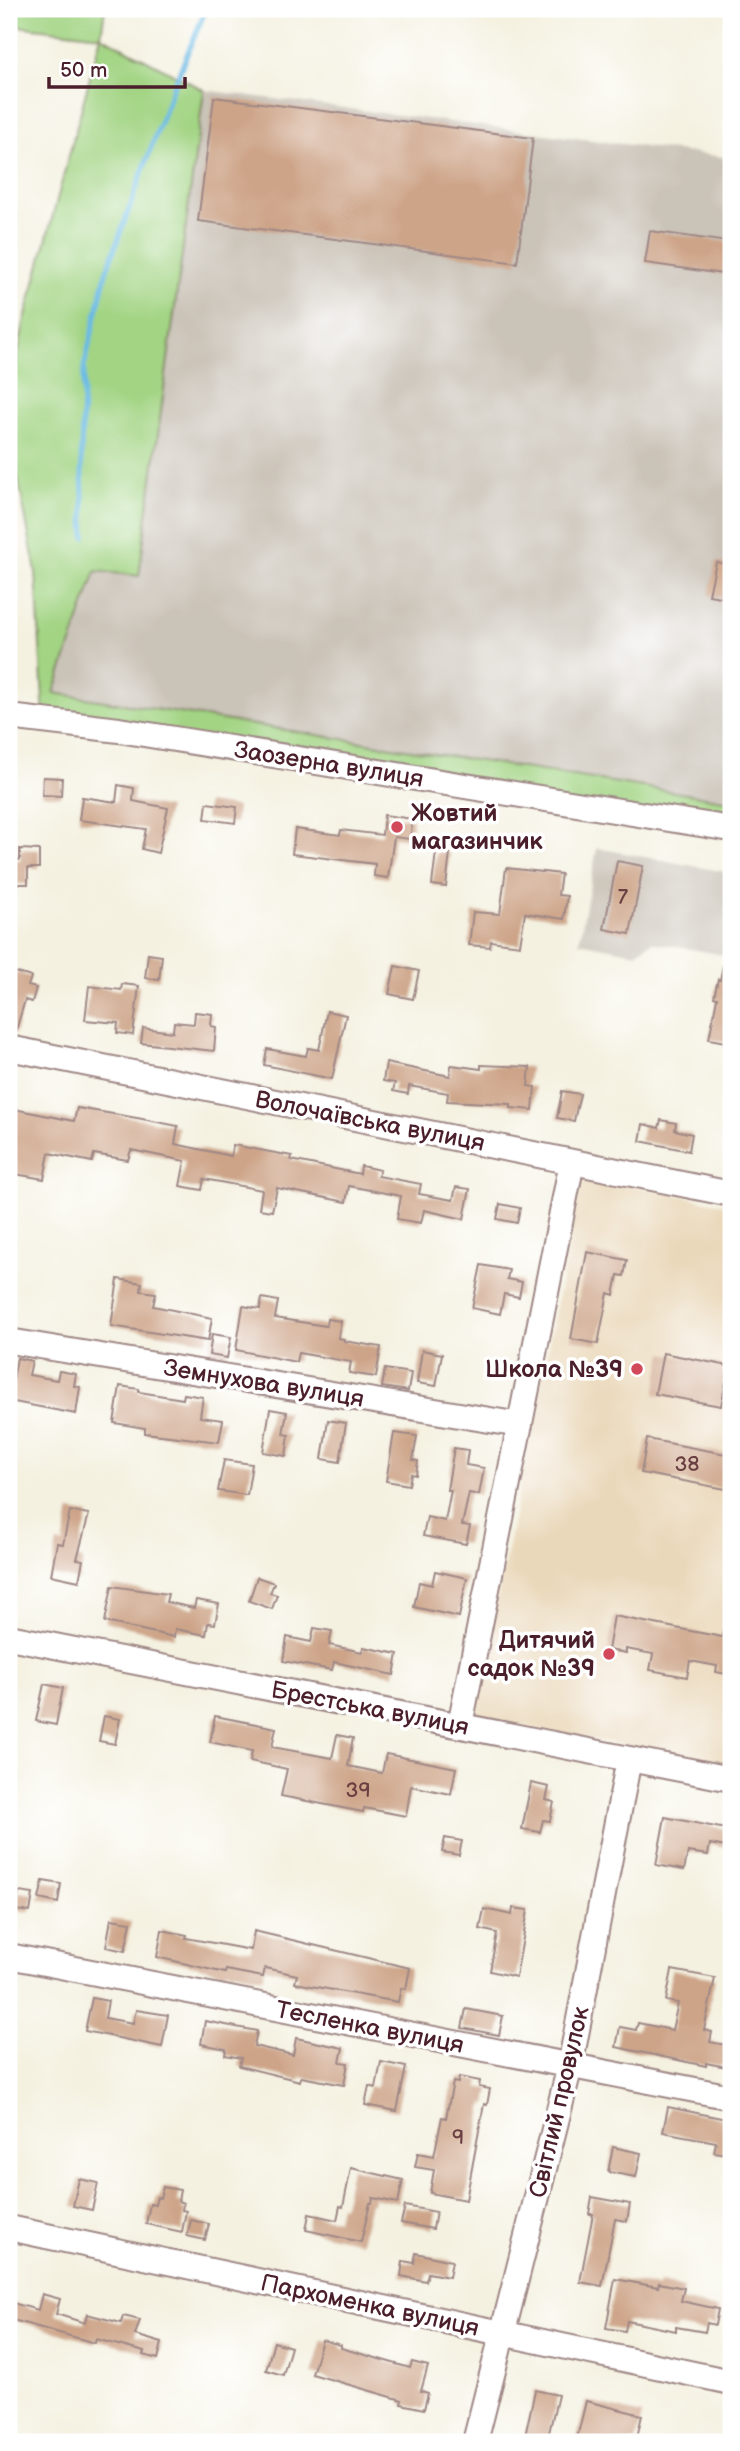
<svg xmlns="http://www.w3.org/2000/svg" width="740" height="2451" viewBox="0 0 740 2451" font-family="'Balsamiq Sans',sans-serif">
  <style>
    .built { fill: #ead8ba }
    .industrial { fill: #cac3b8 }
    .green { fill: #a2d483; stroke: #767a57; stroke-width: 2 }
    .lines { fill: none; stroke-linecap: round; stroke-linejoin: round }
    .stream { stroke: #69bae4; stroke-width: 5 }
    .building { fill: #cda488 }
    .minor-casing { stroke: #9f8886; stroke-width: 28 }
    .minor { stroke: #fff; stroke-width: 24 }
    .poi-dot { fill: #d1495b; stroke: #fff; stroke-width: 2.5 }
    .labels { text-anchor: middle; stroke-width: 7; stroke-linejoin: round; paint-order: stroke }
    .number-label { font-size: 21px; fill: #6b4042 }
    .street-label { font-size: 24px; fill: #4a1f2b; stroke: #fff }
    .poi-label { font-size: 24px; font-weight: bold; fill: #4a1f2b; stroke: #fff; text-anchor: end }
  </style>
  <rect width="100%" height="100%" fill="#fff"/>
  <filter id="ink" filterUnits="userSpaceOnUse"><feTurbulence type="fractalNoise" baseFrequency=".0143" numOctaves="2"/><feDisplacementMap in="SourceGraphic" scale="14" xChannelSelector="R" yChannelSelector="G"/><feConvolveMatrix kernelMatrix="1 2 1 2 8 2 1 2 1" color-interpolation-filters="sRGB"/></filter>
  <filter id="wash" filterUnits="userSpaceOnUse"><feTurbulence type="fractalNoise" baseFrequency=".00686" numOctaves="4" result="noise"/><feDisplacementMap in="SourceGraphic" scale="28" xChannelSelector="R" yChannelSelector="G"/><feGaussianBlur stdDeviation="1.57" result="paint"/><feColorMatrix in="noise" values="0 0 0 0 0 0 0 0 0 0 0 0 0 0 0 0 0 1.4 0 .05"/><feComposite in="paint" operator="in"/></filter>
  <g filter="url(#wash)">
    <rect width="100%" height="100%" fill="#f4f1e0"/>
    <path class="built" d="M582,1176l149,30v561l-257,-51z"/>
    <path class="industrial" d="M204,90l527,68v643l-677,-108 42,-123 43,6z
      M597,848l134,25v71l-2,12 -77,-14 -16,11 -57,-11z"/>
    <path class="green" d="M9,9h96l-4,27 103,54 -65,486 -43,-5 -42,122 677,108v28l-687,-109 -8,-148 -23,-120 -2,-64 13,-65 77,-287 -92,-11z"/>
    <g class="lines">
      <path class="stream" d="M85,537l-4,-85 3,-85 22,-94 66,-183 34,-81"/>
    </g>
    <g id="blocks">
      <path class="building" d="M214,97l319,41 -16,125 -319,-42z
        M650,231l78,11 -5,32 -78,-11z
        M716,562l15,3v34l-22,-4z
        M43,777l19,1 -1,18 -19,-1z
        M118,785l16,3 -1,13 35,7 -10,45 -16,-4 4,-20 -67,-9 3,-23 34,5z
        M207,803l30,4 -2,16 -30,-4z
        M384,815l29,4 -3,20 -16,-2 -6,41 -14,-2 1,-12 -83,-10 3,-25 45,6 1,-5 41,5z
        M20,849l19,1v18h-11v16h-19v-25l11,1z
        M436,852l14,1 -4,34 -14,-2z
        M617,861l26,5 -13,68 -26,-5z
        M506,868l55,6 -3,21 9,1 -3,23 -39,-6 -5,32 -29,-4 -1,6 -21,-2 4,-33 27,2z
        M148,954l14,2 -3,24 -14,-2z
        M724,960l7,1v82l-22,-4 8,-41 -3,-1 4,-18 2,1z
        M395,966l24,5 -6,28 -24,-5z
        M11,971l20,6 -3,9 8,2 -4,14 -7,-2 -10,34h-6v-53z
        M122,984l17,2 -6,49 -16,-2 1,-10 -33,-3 4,-34 32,4z
        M327,1011l19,4 -14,64 -68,-14 3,-16 39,7 2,-8 11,2z
        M195,1012l17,2 -1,12 5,1 -2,24 -73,-8 2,-15 30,4 1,-10 20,2z
        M386,1063l64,13 1,-11 30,4v-4l49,2 -2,19 7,1 -2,23 -22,-2v-4l-64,-3 1,-8 -39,-7 -1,8 -15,-3 2,-8 -12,-2z
        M562,1091l18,3 -6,27 -17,-3z
        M9,1108l65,13 3,-13 60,10 41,8 -3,18 56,12 2,-11 59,11 -1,4 69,14 1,-8 19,4 -2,6 43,8 -2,10 34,6 3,-13 14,2 -6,30 -40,-9 -3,13 -24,-4 4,-23 -52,-10 -3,16 -69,-14 -5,23 -13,-2 3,-19 -58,-11 -2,11 -22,-4 5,-25 -54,-11 -3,10 -34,-6 -2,8 -43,-9 -5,26 -35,-6z
        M661,1120l15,3 -1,7 17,4 -3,17 -49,-10 3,-17 16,4z
        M500,1204l20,4 -3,15 -20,-4z
        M587,1252l40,8 -3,16 -6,-1 -4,20 -6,-2 -10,51 -27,-5z
        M481,1265l28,5 -2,9 15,3 -3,15 -15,-3 -4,20 -28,-6z
        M118,1279l24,4 -1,8 15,2 -3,13 59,12 -4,23 -97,-15z
        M262,1298l16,3 -3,17 51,8 1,-7 14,2 -3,17 6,1v2l37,6 -5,30 -27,-4 2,-11 -53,-9 -2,9 -60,-12 7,-44 17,3z
        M212,1334l19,3 -4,21 -18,-3z
        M422,1350l20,4 -6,32 -19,-3z
        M663,1353l66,13 -8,40 -66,-12z
        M17,1358l15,3 -3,14 28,5 2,-9 17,3 -2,12 6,1 -4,27 -67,-13z
        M385,1369l26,4 -3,18 -26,-4z
        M120,1386l19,3v3l44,7 1,-5 19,3 -3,20 23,3 -4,22 -74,-9v-5l-31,-5z
        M270,1409l17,3 -4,22 6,1 -3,21 -23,-4z
        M328,1420l18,3 -6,39 -18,-3z
        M394,1433l23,3 -4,24 5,1 -2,14 -5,-1 -2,11 -23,-4z
        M647,1439l84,16v35l-90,-17z
        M454,1448l14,2 -2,15 18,3 -5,27 -10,-2 -7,32 8,1 -4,18 -43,-8 4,-19 18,4 6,-31h-4z
        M224,1460l28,4 -5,31 -29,-4z
        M70,1511l19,3 -12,45 6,1 -4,21 -28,-6 6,-32 6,1z
        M435,1571l32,7 -8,39 -45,-10 5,-25 13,3z
        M257,1577l17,6 -4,10 7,2 -5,14 -23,-8z
        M112,1586l56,8 -2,8 28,6 2,-8 23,4 -4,20 -7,-1 -2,12 -31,-6 -1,8 -69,-15z
        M614,1616l108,21 2,-9 7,1v46l-15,-3 1,-6 -27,-5 -3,16 -37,-7 3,-16 -27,-5v4l-18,-3z
        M314,1628l18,3 -3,14 33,7 1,-5 35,7 -4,21 -60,-13 -2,8 -49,-9 4,-24 24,5z
        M44,1684l19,4 -7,37 -20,-4z
        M104,1716l16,3 -5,25 -16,-3z
        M215,1716l61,12 -4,19 60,11 5,-23 16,3 -5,28 34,7 4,-19 70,14 -5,26 -40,-8 -5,30 -42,-8 -1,4 -82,-16 6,-27 -37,-8 2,-10 -42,-9z
        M531,1783l18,4 -3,13 8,2 -4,19 -7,-1 -3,12 -18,-3z
        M665,1817l66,13v18l-21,-4 -2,11 -20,-3 -4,18 -28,-5z
        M445,1838l17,3 -3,14 -17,-3z
        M43,1881l18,3 -3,19 -19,-4z
        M19,1892l14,2 -3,18 -15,-2z
        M513,1908l15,2 -12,67 -26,-6 7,-38 -17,-4 4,-20 28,6z
        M111,1919l20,3 -6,29 -19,-4z
        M162,1930l25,5 -1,3 65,12 3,-19 156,37 -4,21 -5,-1 -3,14 -103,-19 2,-8 -32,-7 -2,9 -37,-7 -1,3 -68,-16z
        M672,1970l43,8 -11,52 8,2 -2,10 21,4v22l-25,-5v3l-90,-19 4,-20 16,3 2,-7 34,7 6,-27 -12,-2z
        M92,1998l16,3 -3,17 28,5 3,-13 32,5 -6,32 -77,-16z
        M466,2009l37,7 -4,19 -37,-7z
        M205,2021l52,10 -3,15 39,9 3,-17 47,10 -3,14 8,1 -4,22 -43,-8 -1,4 -61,-15 2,-8 -16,-3 1,-6 -25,-5z
        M381,2062l25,5 -9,44 -32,-6 4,-19 7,2z
        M459,2077l21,4 -1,6 11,2 -3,16 -3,-1 -18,96 -36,-7 4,-23 -19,-3 3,-14 16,3 8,-39 4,1 7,-36 5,1z
        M668,2107l63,13v35l-17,-3 2,-10 -53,-10z
        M613,2147l28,6 -5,24 -28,-5z
        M351,2168l52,12 -5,23 -25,-5 -1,5h-2l-9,39 -55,-12 3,-16 28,6 3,-14 3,1z
        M79,2179l19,4 -6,27 -19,-4z
        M163,2187l17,3 -2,11 5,2 -1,7 4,1 -4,21 -36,-8 4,-20 5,1 2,-8 3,1z
        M592,2197l38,7 -3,17 -12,-2 -13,67 -22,-4 13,-68h-4z
        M405,2206l31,6 -3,17 -32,-6z
        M191,2220l18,4 -4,16 -18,-4z
        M416,2253l36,8 -3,16 -21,-4 -2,8 -25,-5 2,-15 11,2z
        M615,2279l43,8 1,-4 25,5 -3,13 37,8 -3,16 -8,-2 -2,9 -29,-5v4l-49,-10 -2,10 -19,-3z
        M42,2294l18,5 -4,15 29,9 2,-9 34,9 2,-7 17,4 -5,15 27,8 -4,16 -15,-4 1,-3 -48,-13 -1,4 -86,-24v-17l29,8z
        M322,2340l19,5v3l69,20 2,-6 16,4 -7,25 7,2 -4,16 -23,-5 1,-4 -90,-26z
        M274,2342l17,5 -8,28 -17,-5z
        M535,2390l23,5 -11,46 -22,-5z
        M586,2401l56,14 -6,27h-39l-20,-4z"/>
    </g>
  </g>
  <g filter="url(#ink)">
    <use href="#blocks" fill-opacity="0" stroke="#9f8886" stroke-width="2"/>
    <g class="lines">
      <g class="minor-casing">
        <path id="minor" d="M9,717l110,13 612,99
          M9,1048l722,146
          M9,1341l511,84
          M9,1637l722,142
          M460,1725l112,-563
          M9,1956l722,141
          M9,2228l722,154
          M475,2442l95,-376 59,-307"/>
      </g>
      <use href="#minor" class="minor"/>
    </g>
  </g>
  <g class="poi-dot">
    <circle cx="397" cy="827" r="7"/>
    <circle cx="637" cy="1369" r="7"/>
    <circle cx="609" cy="1654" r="7"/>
  </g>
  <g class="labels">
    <g class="number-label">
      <text x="623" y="904">7</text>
      <text x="687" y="1471">38</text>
      <text x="358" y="1797">39</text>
      <text x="458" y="2144">9</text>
    </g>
    <g class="street-label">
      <text transform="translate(329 764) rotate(9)" y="8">Заозерна вулиця</text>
      <text transform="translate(370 1121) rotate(11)" y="8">Волочаївська вулиця</text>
      <text transform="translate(264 1383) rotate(9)" y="8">Земнухова вулиця</text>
      <text transform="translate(370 1708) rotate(11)" y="8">Брестська вулиця</text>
      <text transform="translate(370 2027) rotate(11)" y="8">Тесленка вулиця</text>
      <text transform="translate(559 2102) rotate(-77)" y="8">Світлий провулок</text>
      <text transform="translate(370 2305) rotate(12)" y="8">Пархоменка вулиця</text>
    </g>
    <g class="poi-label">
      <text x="411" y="821" text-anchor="start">Жовтий<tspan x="411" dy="28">магазинчик</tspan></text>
      <text x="623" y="1377">Школа №39</text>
      <text x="595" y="1648">Дитячий<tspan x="595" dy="28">садок №39</tspan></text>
    </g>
  </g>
  <rect width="740" height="2451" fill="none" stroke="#fff" stroke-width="35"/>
  <path d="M49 77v10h136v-10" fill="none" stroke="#4a1f2b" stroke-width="3.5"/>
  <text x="60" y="77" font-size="21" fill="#4a1f2b" stroke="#ffffff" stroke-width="5" paint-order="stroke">50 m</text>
</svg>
